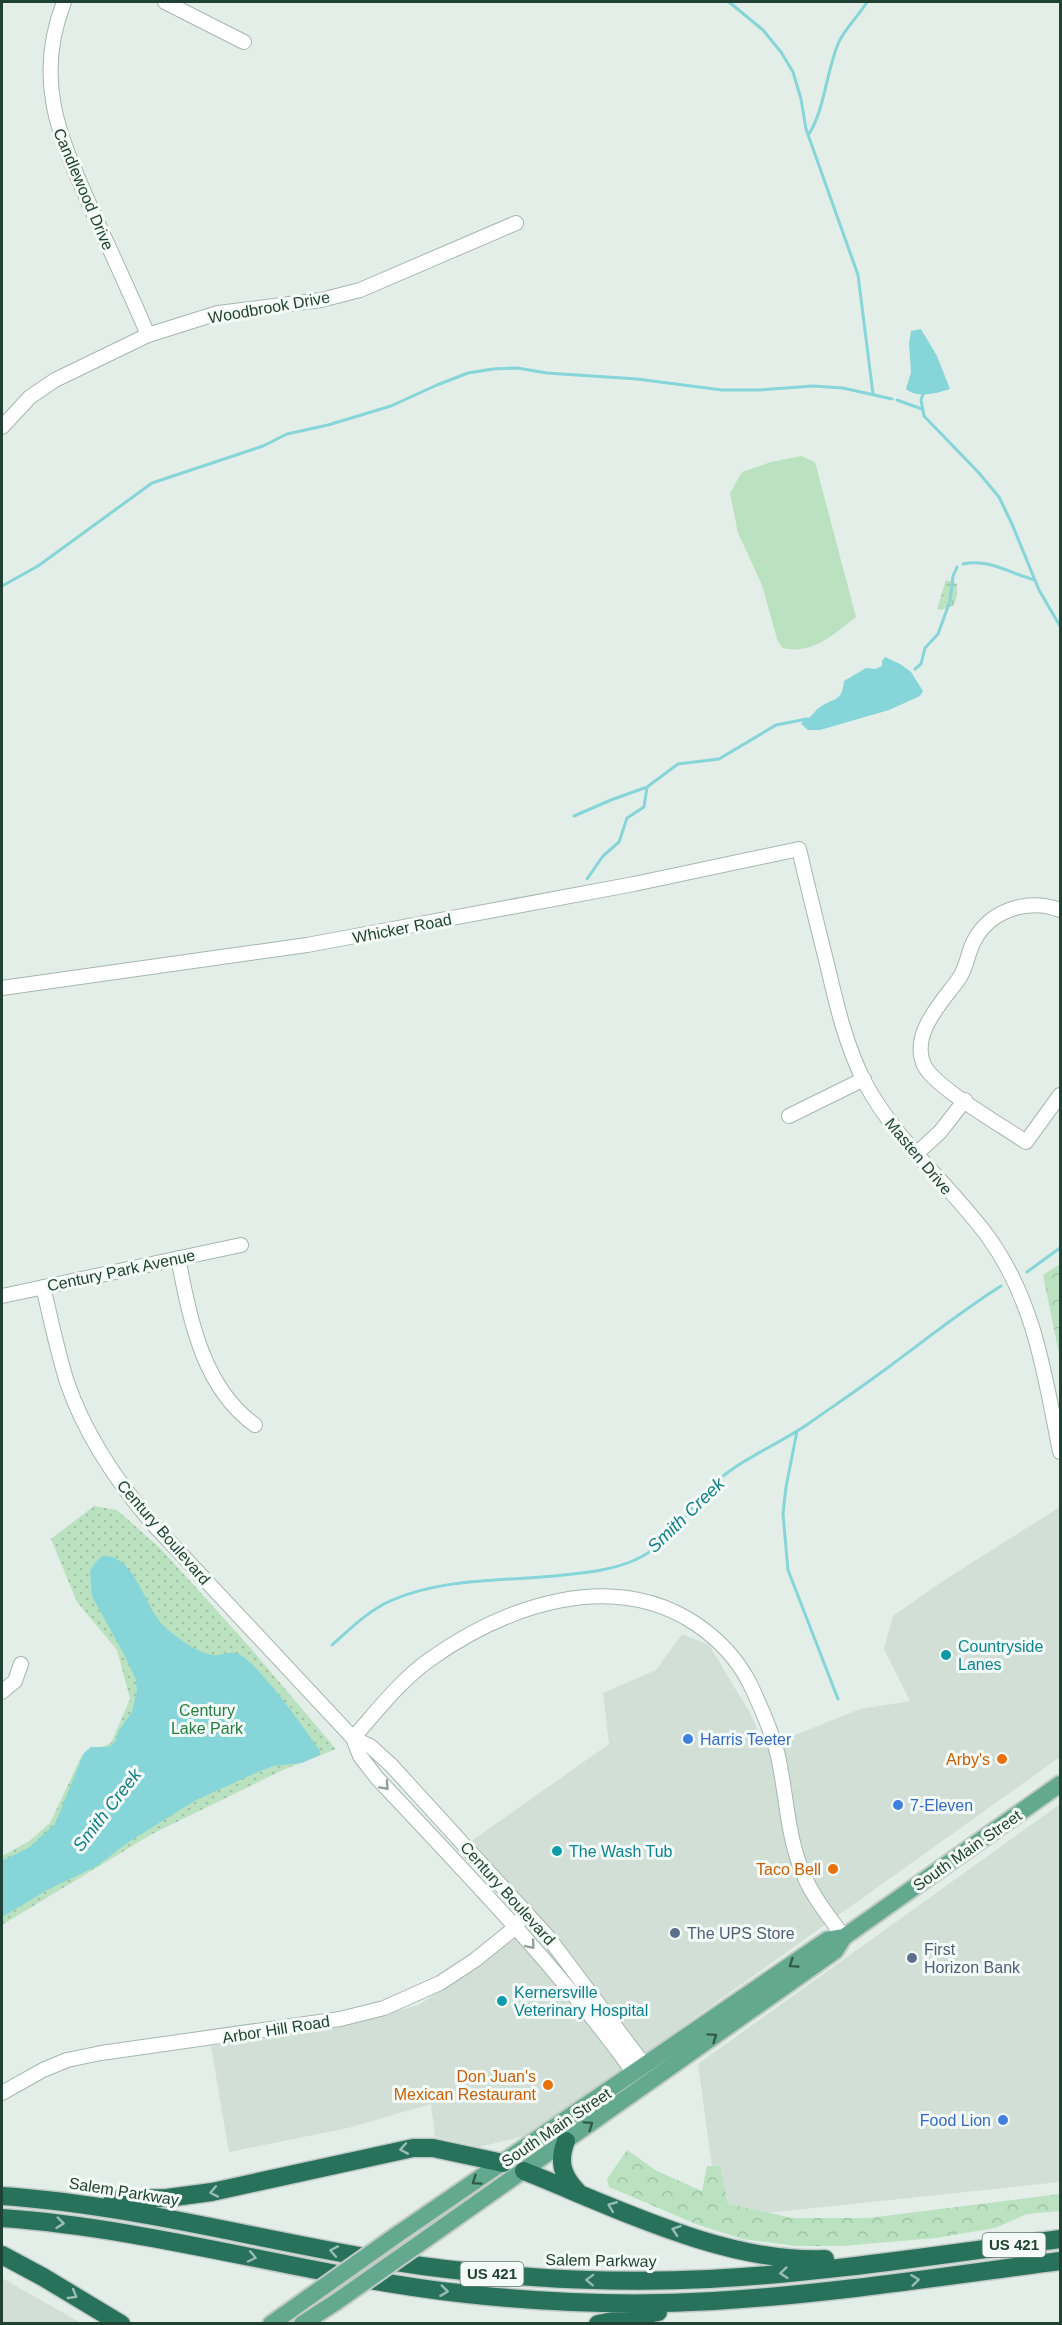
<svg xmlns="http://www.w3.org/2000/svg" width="1062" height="2325" viewBox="0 0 1062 2325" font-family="Arial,sans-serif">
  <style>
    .built { fill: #d1dfd7 }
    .forest { fill: url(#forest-crowns) }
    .wetland { fill: url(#wetland-marsh) }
    .park { fill: url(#park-dots) }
    .garden { fill: #bae2c0 }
    .water { fill: #85d5d9 }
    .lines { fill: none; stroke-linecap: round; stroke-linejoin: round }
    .stream { stroke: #85d5d9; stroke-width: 3 }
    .minor-casing { stroke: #a5b7af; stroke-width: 16 }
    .major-casing { stroke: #c1cac6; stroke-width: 20 }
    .highway-casing { stroke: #c1cac6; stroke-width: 21 }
    .minor { stroke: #fff; stroke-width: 14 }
    .major { stroke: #62a98f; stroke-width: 16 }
    .highway { stroke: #28725b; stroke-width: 18 }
    .major-bridge-casing { stroke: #c1cac6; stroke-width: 20; stroke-linecap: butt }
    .major-bridge { stroke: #62a98f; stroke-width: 16 }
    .oneway { stroke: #90a09a }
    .oneway2 { stroke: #305c4c }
    .oneway3 { stroke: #98bdb1 }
    .culture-dot { fill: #0f9aa8; stroke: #f4faf7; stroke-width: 2 }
    .shop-dot { fill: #3f7fe0; stroke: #f4faf7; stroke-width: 2 }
    .food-dot { fill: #e8710a; stroke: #f4faf7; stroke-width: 2 }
    .service-dot { fill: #5c6f8a; stroke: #f4faf7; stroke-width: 2 }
    .labels { text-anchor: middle; stroke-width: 6; stroke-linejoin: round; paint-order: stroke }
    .shield { fill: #f4faf7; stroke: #60796f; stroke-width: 1.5 }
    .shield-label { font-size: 15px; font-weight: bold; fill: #204235 }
    .street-label { font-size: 16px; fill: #204235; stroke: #f4faf7 }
    .culture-label { font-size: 16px; fill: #0d838f; stroke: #f4faf7; text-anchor: start }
    .park-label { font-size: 16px; fill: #257e3e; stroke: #f4faf7 }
    .shop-label { font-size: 16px; fill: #366cbe; stroke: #f4faf7; text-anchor: start }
    .food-label { font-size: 16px; fill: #c56008; stroke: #f4faf7; text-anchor: end }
    .service-label { font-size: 16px; fill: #4e5e75; stroke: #f4faf7; text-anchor: start }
    .water-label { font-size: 18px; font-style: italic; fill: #137f86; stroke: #f4faf7 }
  </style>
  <defs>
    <pattern id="forest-crowns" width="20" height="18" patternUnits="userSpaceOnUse" patternTransform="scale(1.5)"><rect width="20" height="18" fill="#bae2c0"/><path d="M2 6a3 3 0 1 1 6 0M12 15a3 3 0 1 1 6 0" fill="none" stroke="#a0c3a6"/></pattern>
    <pattern id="wetland-marsh" width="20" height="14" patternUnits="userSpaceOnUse" patternTransform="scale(1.5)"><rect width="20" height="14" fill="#bae2c0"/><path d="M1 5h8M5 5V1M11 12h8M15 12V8" fill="none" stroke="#a0c3a6"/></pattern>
    <pattern id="park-dots" width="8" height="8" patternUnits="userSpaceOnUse" patternTransform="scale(1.5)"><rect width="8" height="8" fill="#bae2c0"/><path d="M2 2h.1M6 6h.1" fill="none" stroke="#a0c3a6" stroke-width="1.8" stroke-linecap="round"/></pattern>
  </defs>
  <rect width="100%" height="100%" fill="#e3eee8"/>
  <path class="built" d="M1060,1507v250l-528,377 -53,13 -44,-10 -4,-33 -83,24 -119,24 -18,-106 111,-15 97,-26 122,-84 -71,-79 139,-98 -6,-51 53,-23 26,-36 27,11 41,68 15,34 95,-38 50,-8 -26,-52 9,-33 50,-35z
    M1060,1804v378l-341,36 -21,-154z
    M2,2278l79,45h-79z"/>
  <path class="forest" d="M1060,1264v95l-17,-84z
    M627,2150l30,21 45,20 5,-25h13l8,38 65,14h75l192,-24v17l-33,3 -32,14 -59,10 -95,8h-45l-54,-7 -46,-15 -87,-37 -2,-8z"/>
  <path class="wetland" d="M946,580l11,4v11l-3,10 -13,5 -4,-1z"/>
  <path class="park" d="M94,1506l23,4 44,39 86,95 89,105 -53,21 -131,64 -150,91v-69l26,-14 22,-19 32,-68 29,-12 19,-44 -13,-49 -40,-48 -26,-63z"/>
  <path class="garden" d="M801,456l14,6 41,155c-22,17 -43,38 -74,31l-5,-9 -15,-54 -24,-52 -8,-40 12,-21 29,-10z"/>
  <path class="water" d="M921,329l16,27 13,33c-13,4 -32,10 -44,0l5,-17 -2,-28 2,-13z
    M885,657l15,7 11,8 12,19 -3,5 -31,14 -69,20h-12l-7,-6 3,-4c10,-4 8,-7 15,-12 13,-11 23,-4 25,-27l22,-13 9,1 7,-3v-5z
    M102,1556c32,-3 43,51 61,69 12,12 34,28 51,30 7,1 16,-4 22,-2 21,7 70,78 84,98v4l-18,8 -29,3 -13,5 -64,29 -69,43 -30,23 -50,24 -45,27v-56l28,-14 25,-23 29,-71 7,-6h18l6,-5 4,-12 13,-18 5,-21 -1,-11 -10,-22 -34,-62 -2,-24 4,-8z"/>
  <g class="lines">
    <path class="stream" d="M729,2l34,28 18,22 12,20 8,27 5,30 52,146 15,119
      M809,134c16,-26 17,-61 29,-90 6,-15 20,-27 29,-42
      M924,392l-3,8 3,16 55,57 20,24 13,27 27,66 21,36
      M897,400l25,9
      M963,564c26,-6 48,10 72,16
      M2,586l36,-20 114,-83 111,-37 24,-12 41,-9 63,-19 46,-21 31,-12 25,-4 24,-1 30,5 90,6 85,11h37l54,-4 30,2 49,11
      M915,669l6,-5 4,-16 13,-14 12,-33 3,-25 4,-9
      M574,816l37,-16 36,-13
      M587,879l16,-23 16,-14 8,-24 17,-11 3,-20 31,-23 41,-5 57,-34 31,-6
      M1027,1272l33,-24
      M797,1431l-11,56 -3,27 5,56 50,129
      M332,1645c18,-16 36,-34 58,-44 52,-23 110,-20 165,-25 27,-3 55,-5 80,-16 35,-15 54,-53 81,-78 27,-24 63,-38 92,-58 24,-17 48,-33 71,-50 40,-29 79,-61 122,-88"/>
    <g class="minor-casing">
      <path id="minor" d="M64,2c-32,82 -2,140 31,215 18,39 36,78 53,118
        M165,2l79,40
        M2,427l28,-30 25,-17 93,-45 70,-22 103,-13 39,-10 156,-67
        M1060,910c-32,-12 -70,0 -86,31 -7,13 -7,27 -16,39 -16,22 -48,54 -34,85 10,22 79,61 102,77l34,-47
        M2,988l305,-43 327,-61 165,-35c9,39 19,79 29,119 9,39 18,77 36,113 31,59 82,100 122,153 48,64 59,141 74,218
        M789,1116l75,-37
        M916,1154l24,-22 25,-32
        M178,1258c12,60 24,129 77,167
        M43,1287c8,32 14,64 24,95 18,53 50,100 86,142l200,214 17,8 21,19 157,172 97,129
        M2,1296l239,-51
        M2,1692l13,-11 6,-17
        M353,1738c24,-27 47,-57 76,-78 76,-54 182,-92 267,-36 22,15 42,36 54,60 11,23 22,47 28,72 8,36 9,73 21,107 9,28 28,51 45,74
        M353,1738l7,18 17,22c89,95 181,189 257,295
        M2,2093l41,-23 24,-10 34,-7 239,-34 44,-11 56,-25 35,-23 41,-33 10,-16"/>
    </g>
    <g class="major-casing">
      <path id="major" d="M398,2234l429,-294 17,-3
        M426,2239l409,-288 9,-14 216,-153
        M271,2324l38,-27
        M302,2324l34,-22"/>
    </g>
    <g class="highway-casing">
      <path id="highway" d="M566,2141c-8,20 -4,35 11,50
        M524,2171c90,36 203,93 301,88
        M2,2196c160,11 312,61 471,76 78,8 157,11 236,7 117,-6 235,-25 351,-40
        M113,2199l54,-1 45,-6 201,-44h20l70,15
        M2,2218c157,11 308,59 465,76 82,9 165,12 247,7 116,-7 231,-25 346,-40
        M2,2255l41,22 78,47
        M598,2324l60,-12"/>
    </g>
    <use href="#minor" class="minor"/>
    <use href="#major" class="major"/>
    <use href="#highway" class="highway"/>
    <g class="major-bridge-casing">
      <path id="major-bridge" d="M309,2297l89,-63
        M336,2302l90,-63"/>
    </g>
    <use href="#major-bridge" class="major-bridge"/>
  </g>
  <defs><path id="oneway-chevron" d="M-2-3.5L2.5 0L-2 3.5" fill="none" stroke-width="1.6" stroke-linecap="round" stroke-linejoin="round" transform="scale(1.5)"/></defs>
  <g class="oneway">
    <use href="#oneway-chevron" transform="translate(385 1786) rotate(47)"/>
    <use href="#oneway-chevron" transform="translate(531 1945) rotate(50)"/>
  </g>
  <g class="oneway2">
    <use href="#oneway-chevron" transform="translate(793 1964) rotate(145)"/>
    <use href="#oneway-chevron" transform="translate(713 2037) rotate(-35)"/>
    <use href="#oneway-chevron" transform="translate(589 2125) rotate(-35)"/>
    <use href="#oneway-chevron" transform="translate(476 2181) rotate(146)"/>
  </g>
  <g class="oneway3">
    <use href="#oneway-chevron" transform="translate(404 2149) rotate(170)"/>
    <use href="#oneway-chevron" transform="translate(214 2192) rotate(169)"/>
    <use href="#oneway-chevron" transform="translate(612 2206) rotate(-158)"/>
    <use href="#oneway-chevron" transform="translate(60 2223) rotate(6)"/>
    <use href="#oneway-chevron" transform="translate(676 2230) rotate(-161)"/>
    <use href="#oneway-chevron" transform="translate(334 2251) rotate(-169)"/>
    <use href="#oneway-chevron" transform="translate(252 2257) rotate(12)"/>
    <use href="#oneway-chevron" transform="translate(784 2273) rotate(174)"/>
    <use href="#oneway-chevron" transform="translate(590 2280) rotate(-178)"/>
    <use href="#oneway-chevron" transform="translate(915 2280) rotate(-7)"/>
    <use href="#oneway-chevron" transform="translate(444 2291) rotate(7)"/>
    <use href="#oneway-chevron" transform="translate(73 2295) rotate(31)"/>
  </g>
  <g class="culture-dot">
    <circle cx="946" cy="1655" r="6"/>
    <circle cx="557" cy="1851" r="6"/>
    <circle cx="502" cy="2001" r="6"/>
  </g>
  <g class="shop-dot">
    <circle cx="688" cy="1739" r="6"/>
    <circle cx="898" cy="1805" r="6"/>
    <circle cx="1003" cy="2120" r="6"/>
  </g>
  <g class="food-dot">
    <circle cx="1002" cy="1759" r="6"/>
    <circle cx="833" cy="1869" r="6"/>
    <circle cx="548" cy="2085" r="6"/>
  </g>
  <g class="service-dot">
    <circle cx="675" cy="1933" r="6"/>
    <circle cx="912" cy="1958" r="6"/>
  </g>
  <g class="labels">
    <g class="shield">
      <rect x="982.5" y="2233" width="63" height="24" rx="4.5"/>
      <rect x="460.5" y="2262" width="63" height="24" rx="4.5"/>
    </g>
    <g class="shield-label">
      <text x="1014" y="2250">US 421</text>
      <text x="492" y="2279">US 421</text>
    </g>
    <g class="street-label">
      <text transform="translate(84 189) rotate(67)" y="6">Candlewood Drive</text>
      <text transform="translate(269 307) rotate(-10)" y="6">Woodbrook Drive</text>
      <text transform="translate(402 928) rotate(-11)" y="6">Whicker Road</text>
      <text transform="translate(919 1156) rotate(50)" y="6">Masten Drive</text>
      <text transform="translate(121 1270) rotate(-12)" y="6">Century Park Avenue</text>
      <text transform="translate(164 1532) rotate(49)" y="6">Century Boulevard</text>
      <text transform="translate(967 1850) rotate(-35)" y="6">South Main Street</text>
      <text transform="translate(508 1893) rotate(48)" y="6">Century Boulevard</text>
      <text transform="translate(276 2029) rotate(-9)" y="6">Arbor Hill Road</text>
      <text transform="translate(556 2127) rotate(-34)" y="6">South Main Street</text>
      <text transform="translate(124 2191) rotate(9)" y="6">Salem Parkway</text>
      <text transform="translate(601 2260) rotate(1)" y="6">Salem Parkway</text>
    </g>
    <g class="culture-label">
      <text x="958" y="1652">Countryside<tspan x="958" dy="18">Lanes</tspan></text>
      <text x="569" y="1857">The Wash Tub</text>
      <text x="514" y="1998">Kernersville<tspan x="514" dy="18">Veterinary Hospital</tspan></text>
    </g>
    <g class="park-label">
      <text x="207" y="1716">Century<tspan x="207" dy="18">Lake Park</tspan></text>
    </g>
    <g class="shop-label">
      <text x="700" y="1745">Harris Teeter</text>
      <text x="910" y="1811">7-Eleven</text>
      <text x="991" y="2126" text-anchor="end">Food Lion</text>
    </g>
    <g class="food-label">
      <text x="990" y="1765">Arby's</text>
      <text x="821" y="1875">Taco Bell</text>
      <text x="536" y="2082">Don Juan's<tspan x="536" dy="18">Mexican Restaurant</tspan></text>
    </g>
    <g class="service-label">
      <text x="687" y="1939">The UPS Store</text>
      <text x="924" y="1955">First<tspan x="924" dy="18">Horizon Bank</tspan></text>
    </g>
    <g class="water-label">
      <text transform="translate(686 1515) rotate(-44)" y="6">Smith Creek</text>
      <text transform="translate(107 1810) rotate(-52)" y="6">Smith Creek</text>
    </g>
  </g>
  <rect width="1062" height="2325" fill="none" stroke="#204235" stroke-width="6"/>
</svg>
